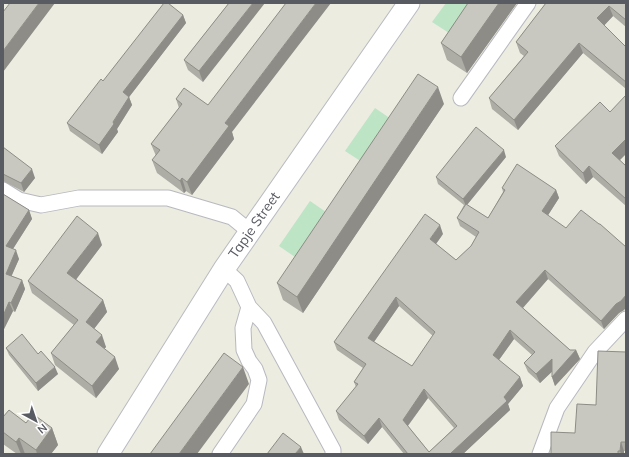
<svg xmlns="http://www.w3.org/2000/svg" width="629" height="457" viewBox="0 0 629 457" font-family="Mulish,sans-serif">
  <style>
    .green { fill: #bde4c5 }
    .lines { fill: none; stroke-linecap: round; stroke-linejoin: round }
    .minor-casing { stroke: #b8b9c0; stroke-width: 17 }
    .secondary-casing { stroke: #b9bbc2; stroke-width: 23 }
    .minor { stroke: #fff; stroke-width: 15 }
    .secondary { stroke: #fff; stroke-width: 21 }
    .wall { fill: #adaca5; fill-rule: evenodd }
    .shaded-wall { fill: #8d8c86 }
    .building { fill: #c9c8c0; stroke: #8d8c86; fill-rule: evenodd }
    .labels { text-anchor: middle; stroke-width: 4; stroke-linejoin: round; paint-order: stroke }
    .street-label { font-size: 14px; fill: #595b62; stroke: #fff }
  </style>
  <rect width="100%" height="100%" fill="#ecece1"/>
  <path class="green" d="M446,3h24l-21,30 -17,-11z
    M375,108l16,11 -29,43 -17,-11z
    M310,201l16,11 -31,45 -16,-11z"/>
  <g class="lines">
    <g class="minor-casing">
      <path id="minor" d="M461,98l67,-95
        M3,190l16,10 22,5 38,-7h89l64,19 17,14
        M224,269l13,12 12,26 15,16 69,127v4
        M220,454l34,-50 5,-24 -4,-11 -6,-8 -5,-11 -1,-22 6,-21
        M540,454l17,-46 38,-56 31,-33"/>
    </g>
    <g class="secondary-casing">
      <path id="secondary" d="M108,454l116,-185 185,-266"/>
    </g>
    <use href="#minor" class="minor"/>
    <use href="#secondary" class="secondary"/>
  </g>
  <path class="wall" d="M229,3l-26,79 -15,-12 -4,-10z
    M468,3h49l-50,70 -20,-13 -6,-17z
    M546,3h80v24l-13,-11 -9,9 22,22v42l-43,-36 -65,77 -26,-21 -3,-11 35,-42 -4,-3 -4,-11z
    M183,15l3,8 -57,74 3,8 -15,24 1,3 -16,22 -32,-23 -3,-8 36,-42z
    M176,99l56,33 2,7 -42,56 -6,-4 -2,2 -27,-20 -5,-13 4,-4 -5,-12 28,-36z
    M444,104l-141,209 -20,-13 -6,-17z
    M610,112l10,48 6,6v40l-33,-29 -7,7 -27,-28 -4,-10z
    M3,147l32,31 -11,14 -21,-11z
    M506,157l-39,48 21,13 15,-26 -1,-4 54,2 3,8 -11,17 76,95 -5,3 -15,16 -56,-50 -25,29 47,42h6l4,9 -25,27 -3,-9v-6l-12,12 -12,-11 -4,-9 8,-8 -18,-16 -15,21 21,17 3,9 -15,18 2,6 -47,44h-59l-22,-27 -14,17 -29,-24 -3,-9 20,-24 -2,-5 9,-14 -26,-18 -3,-8 109,-108 -7,10 20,16 15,-14 5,-9 -16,-11 -3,-8 7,-13 -26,-21 -2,-7zM399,306l34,30 -21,30 -38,-24zM428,398l26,30 -25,24 -21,-26z
    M3,194l26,16 3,9 -19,30 6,10 -8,17 11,4 3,9 -10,23 -2,-1 -10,20z
    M102,245l-26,34 27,21 4,12 -13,17 12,18 -2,2 15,20 -23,29 -41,-33 -4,-12 23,-28 -42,-32 -4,-12z
    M6,348l32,6 20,20 -20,17 -29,-36z
    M626,352v99h-2v3h-73l24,-21 21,-28z
    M3,417l49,11 6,17 -7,9h-34l-14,-10z"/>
  <path class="shaded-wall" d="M39,3h16l-52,69v-21z
    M253,3h12l-62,79 -4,-11z
    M316,3h15l-99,129 2,7 -42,56 -5,-13 38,-59z
    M499,3h18l-50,70 -6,-16z
    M609,6l4,10 -12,13 -4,-11z
    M183,15l3,8 -60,78 -3,-9z
    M579,43l4,10 -65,77 -4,-10z
    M438,87l6,17 -141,209 -6,-16z
    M129,97l3,8 -15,24 1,3 -16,22 -3,-9z
    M626,139v15l-10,10 -4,-11z
    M504,150l2,7 -40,49 -3,-7z
    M589,166l4,11 -7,7 -3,-11z
    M32,169l3,9 -11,14 -3,-9z
    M182,178l4,13 -2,2 -4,-12z
    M556,190l3,8 -14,22 -3,-9z
    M29,210l3,9 -23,36 -3,-9z
    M440,225l3,9 -10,14 -3,-9z
    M98,233l4,12 -30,40 -5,-12z
    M16,250l3,9 -10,23 -3,-8z
    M545,270l3,9 -28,32 -4,-9z
    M22,280l3,9 -10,23 -4,-9z
    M626,295v13l-2,2 -5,3 -15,16 -3,-8 15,-17z
    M396,297l3,9 -28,40 -3,-8z
    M103,300l4,12 -17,22 -4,-12z
    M9,302l4,9 -10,20v-15z
    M510,330l4,9 -18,25 -3,-9z
    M102,335l4,12 -6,7 -4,-12z
    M576,350l4,9 -25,27 -3,-9z
    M115,357l4,12 -23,29 -4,-12z
    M552,359l4,9 -16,15 -4,-9z
    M55,367l3,7 -20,17 -2,-8z
    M243,367l6,17 -52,70h-18z
    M520,377l3,9 -15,18 2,6 -47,44h-12v-1l53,-56z
    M424,389l4,9 -22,30 -3,-8z
    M379,418l3,9 -14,17 -4,-8z
    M52,428l6,17 -7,9h-14l-1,-4z
    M19,438l6,16h-4l-5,-12z
    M621,442l3,9v3h-3l-1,-3z
    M301,447l3,7h-9z"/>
  <path class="building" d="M10,3h29l-36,48v-39z
    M164,3h4l15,12 -60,77 6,5 -16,25 1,2 -15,21 -32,-22 34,-44 2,2z
    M229,3h24l-54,68 -15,-11z
    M286,3h30l-91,120 4,3 -42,56 -5,-4 -2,3 -28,-21 8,-10 -9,-6 31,-40 -6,-5 8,-11 24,17z
    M468,3h31l-38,54 -20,-14z
    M546,3h80v17l-17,-14 -12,12 29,29v35l-47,-39 -65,77 -25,-22 39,-46 -12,-10z
    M418,74l20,13 -141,210 -20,-14z
    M626,95v44l-14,14 14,13v33l-37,-33 -6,7 -28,-27 45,-44 10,10z
    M476,127l28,23 -41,49 -27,-22z
    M3,147l29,22 -11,14 -18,-9z
    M517,164l39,26 -14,21 24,17 15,-18 18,14h1l26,23v48l-5,6 -5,3 -15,17 -56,-51 -29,32 54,48h6l-24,27v-18l-16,15 -12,-11 11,-11 -25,-22 -17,25 27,22 -16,20 3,4 -56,52 2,1h-45l-29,-36 -15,18 -28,-25 22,-27 -4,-2 12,-18 -32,-22 91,-128 15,11 -10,14 26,21 15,-14 8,-14 -22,-14 9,-14 22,14 17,-28 -3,-2zM396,297l39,35 -23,34 -44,-28zM424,389l33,37 -28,26 -26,-32z
    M3,194l26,16 -23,36 10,4 -10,24 16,6 -11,23 -2,-1 -6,14z
    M77,216l21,17 -31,40 36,27 -17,22 16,13 -6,7 19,15 -23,29 -41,-33 27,-33 -50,-39z
    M22,334l16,20 3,-3 14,16 -19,16 -30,-35z
    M598,351l28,1v90h-5l-1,9h-2v3h-67v-22l24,1 2,-29 19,1z
    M224,353l19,14 -64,87h-29z
    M9,410l17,13 7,-9 19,14 -16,22 -17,-12 -3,4 -13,-10v-15z
    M283,433l18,14 -6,7h-28z"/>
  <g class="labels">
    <g class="street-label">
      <text transform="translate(254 225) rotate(-55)" y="5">Tapje Street</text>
    </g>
  </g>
  <rect width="629" height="457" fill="none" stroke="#595b62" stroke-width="8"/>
  <g transform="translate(36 421) rotate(140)" stroke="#ffffff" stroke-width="3" paint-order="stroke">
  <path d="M0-3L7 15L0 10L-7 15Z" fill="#595b62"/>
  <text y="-6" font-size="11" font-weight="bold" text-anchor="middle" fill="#595b62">N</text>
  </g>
</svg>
